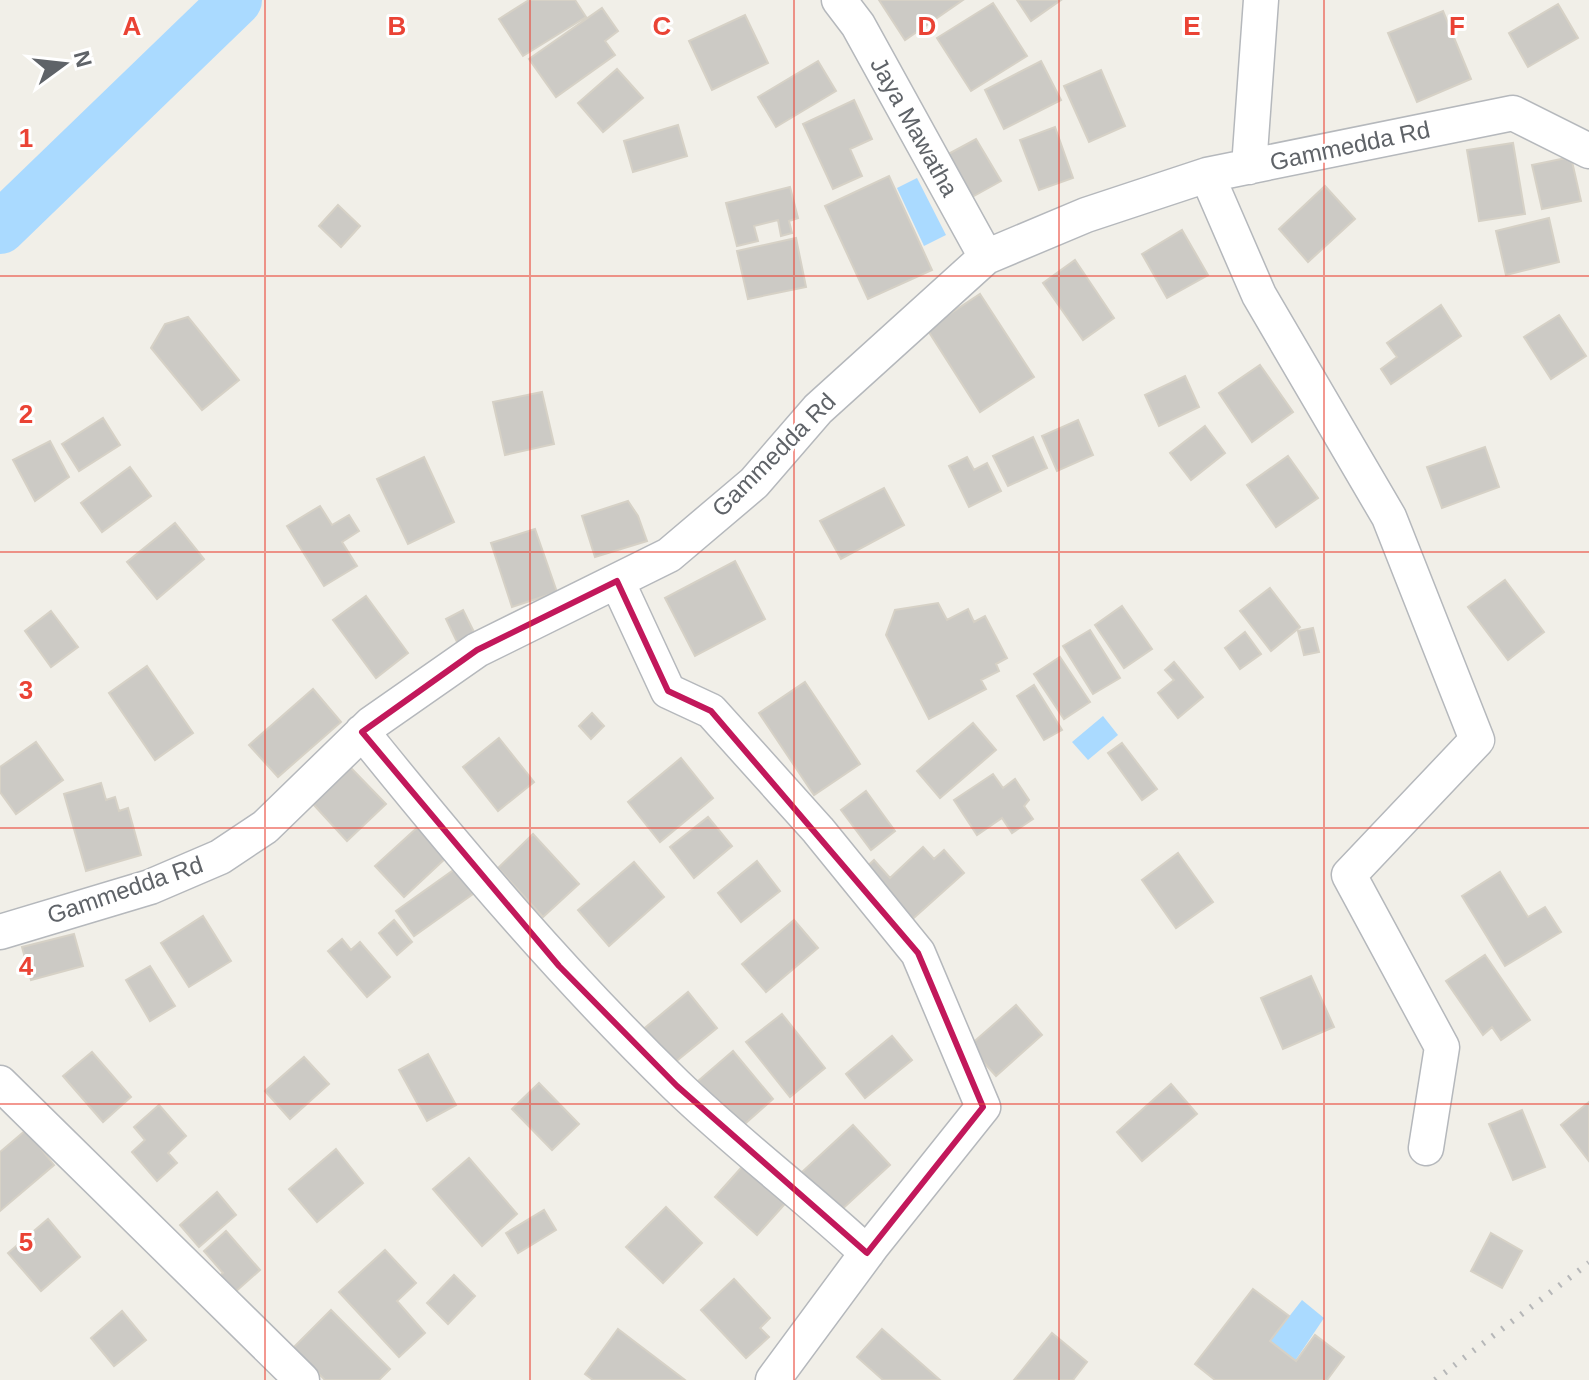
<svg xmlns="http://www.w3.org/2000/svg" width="1589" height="1380" viewBox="0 0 1589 1380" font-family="Helvetica,sans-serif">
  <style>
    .water { fill: #aadaff }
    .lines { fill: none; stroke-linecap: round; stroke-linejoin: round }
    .river { stroke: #aadaff; stroke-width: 52 }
    .building { fill: #cccac5; stroke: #d6d1c6; stroke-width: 2 }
    .minor-casing { stroke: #b5b8bc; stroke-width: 37 }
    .minor { stroke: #fff; stroke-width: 34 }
    .rail { stroke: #b6b7b8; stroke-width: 6; stroke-dasharray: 2 10; stroke-linecap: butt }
    .marked { fill: none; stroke: #c2185b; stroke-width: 6; stroke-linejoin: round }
    .grid { fill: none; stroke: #ea4335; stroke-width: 2; stroke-opacity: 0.55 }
    .labels { text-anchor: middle; stroke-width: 6; stroke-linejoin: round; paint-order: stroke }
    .street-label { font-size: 24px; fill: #5f6368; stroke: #fff }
    .grid-label { font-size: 26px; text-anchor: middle; font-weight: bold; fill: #ea4335; stroke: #fff; stroke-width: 6; stroke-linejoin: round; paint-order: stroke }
  </style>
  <rect width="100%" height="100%" fill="#f1efe8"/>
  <path class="water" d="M917,178l29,57 -22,11 -27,-58z
    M1103,716l15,19 -30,25 -16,-18z
    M1302,1300l22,18 -29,43 -25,-20z"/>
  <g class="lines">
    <path class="river" d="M0,228l236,-228"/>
  </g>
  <path class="building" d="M529,0h46l11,17 -63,39 -24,-37z
    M879,0h84l-58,40z
    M1017,0h44l-30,21z
    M993,3l34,53 -56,35 -34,-53z
    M1558,4l20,34 -50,29 -19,-34z
    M602,8l16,23 -13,10 10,14 -59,42 -27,-38z
    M1443,11l28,68 -54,23 -29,-69z
    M745,15l23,48 -56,27 -23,-49z
    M818,61l18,30 -60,36 -18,-30z
    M1041,61l20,39 -57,29 -19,-39z
    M617,69l26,29 -40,34 -25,-29z
    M1101,70l24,56 -36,16 -25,-56z
    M854,100l18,39 -22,10 12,27 -29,13 -30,-65z
    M678,125l9,31 -54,16 -9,-31z
    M1055,127l18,51 -34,12 -19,-50z
    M976,139l25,42 -36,20 -24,-43z
    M1513,143l12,71 -46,7 -12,-71z
    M1571,157l10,44 -39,8 -10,-44z
    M889,176l43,94 -64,29 -43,-93z
    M1325,186l30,33 -47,43 -29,-33z
    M790,187l8,31 -9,3 3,12 -11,3 -3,-16 -24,6 4,15 -21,5 -11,-43z
    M338,205l22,21 -19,21 -22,-21z
    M1549,218l10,44 -53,13 -10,-44z
    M1182,230l26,45 -41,23 -25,-44z
    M796,238l10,49 -58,12 -11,-48z
    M1075,260l39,58 -31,22 -40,-57z
    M980,294l54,83 -54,35 -53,-83z
    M1441,305l20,31 -70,48 -10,-15 16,-12 -10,-14z
    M1559,315l27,41 -35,23 -27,-42z
    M188,317l51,63 -37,30 -51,-62 14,-24z
    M1260,365l33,47 -41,30 -33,-49z
    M1185,376l14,31 -40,19 -14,-31z
    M542,392l12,52 -49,11 -12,-53z
    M103,418l17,27 -41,26 -17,-27z
    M1078,420l15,35 -36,16 -15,-35z
    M1205,426l20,27 -34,27 -21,-27z
    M1033,437l14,31 -39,18 -15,-30z
    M50,441l19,36 -34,24 -22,-41z
    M1485,447l14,40 -57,21 -15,-41z
    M1288,456l30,42 -42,29 -29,-42z
    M424,457l30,65 -46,22 -31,-65z
    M967,457l7,13 13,-7 14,28 -32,16 -20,-41z
    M130,467l21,29 -49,36 -21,-29z
    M884,488l20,37 -63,34 -21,-38z
    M628,501l10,15 9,25 -52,16 -13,-41z
    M320,506l12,19 17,-10 10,16 -17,11 15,24 -33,20 -37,-60z
    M175,523l29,36 -47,40 -30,-37z
    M535,529l22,63 -45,15 -21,-64z
    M735,561l30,58 -70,37 -30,-58z
    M1505,580l39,52 -36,28 -40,-53z
    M1270,588l30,39 -29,24 -31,-40z
    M366,596l42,57 -32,25 -43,-58z
    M938,603l9,17 21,-11 6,13 11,-6 22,42 -11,6 3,7 -18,9 5,9 -57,30 -43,-84 9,-25z
    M1122,606l30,43 -28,19 -29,-43z
    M463,610l13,26 -18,8 -12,-25z
    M51,611l27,36 -27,20 -26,-36z
    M1313,628l6,24 -15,3 -6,-24z
    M1090,630l30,48 -27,16 -30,-48z
    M1245,632l16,22 -21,15 -15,-21z
    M1060,657l30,45 -26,17 -30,-45z
    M1174,662l29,35 -25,21 -20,-25 16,-13 -9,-10z
    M147,666l46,67 -38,27 -46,-67z
    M805,682l55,82 -46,31 -55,-82z
    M1034,685l28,45 -18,10 -27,-44z
    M313,689l28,33 -63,55 -29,-32z
    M592,713l12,13 -13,13 -12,-13z
    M973,723l23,27 -56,48 -23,-27z
    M499,738l35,44 -36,29 -35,-44z
    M36,742l27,38 -47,34 -16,-22v-25z
    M1122,743l35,46 -15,11 -34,-47z
    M681,758l32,40 -53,44 -32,-40z
    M351,768l35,36 -39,37 -34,-37z
    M993,774l10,14 12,-9 14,21 -5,6 9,13 -21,14 -10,-15 -25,17 -23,-35z
    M101,783l5,17 9,-3 4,14 9,-3 13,47 -55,16 -22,-77z
    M866,791l29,40 -24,19 -30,-40z
    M708,817l24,29 -38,32 -24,-31z
    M419,826l28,31 -43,40 -29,-31z
    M533,834l46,50 -36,33 -45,-49z
    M923,847l11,12 10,-9 20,23 -57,51 -46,-52 13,-12 16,18z
    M1178,853l35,49 -37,26 -34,-48z
    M757,861l23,30 -39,31 -23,-29z
    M634,862l30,35 -55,49 -31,-36z
    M455,869l18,25 -59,42 -18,-25z
    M1500,872l28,45 17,-10 16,25 -56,34 -43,-70z
    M203,916l28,45 -42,26 -28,-44z
    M394,920l18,22 -15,13 -18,-22z
    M794,920l24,28 -52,44 -24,-28z
    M74,934l9,32 -52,14 -9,-33z
    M342,939l9,11 9,-8 30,35 -23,20 -39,-46z
    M1485,955l45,65 -29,20 -9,-13 -9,8 -37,-54z
    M150,966l25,40 -25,15 -24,-41z
    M1311,976l23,51 -51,22 -22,-51z
    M688,992l29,36 -48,39 -29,-35z
    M1016,1005l26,30 -46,41 -27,-30z
    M782,1014l43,54 -35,29 -44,-55z
    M892,1036l20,24 -47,38 -19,-24z
    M733,1051l40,48 -34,30 -41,-48z
    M92,1052l39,45 -28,25 -40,-46z
    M428,1054l28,51 -29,16 -28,-51z
    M304,1057l25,27 -39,35 -25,-28z
    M539,1083l40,41 -27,26 -40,-41z
    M1171,1084l26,30 -55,47 -25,-29z
    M1589,1102v59l-28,-36z
    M159,1105l27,31 -18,17 9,10 -20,18 -25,-29 13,-12 -11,-13z
    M1522,1110l23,57 -32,13 -24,-56z
    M853,1125l37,40 -51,47 -37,-40z
    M26,1130l28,35 -54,46v-59z
    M336,1149l27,34 -46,39 -28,-33z
    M469,1158l48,56 -35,32 -49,-57z
    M749,1159l42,38 -34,38 -42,-38z
    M217,1192l19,23 -37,32 -19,-22z
    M666,1207l36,36 -39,40 -37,-36z
    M544,1210l12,20 -38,23 -12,-20z
    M48,1219l32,38 -39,34 -33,-38z
    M226,1231l34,39 -34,30 -15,-17 12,-10 -19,-22z
    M1491,1233l31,18 -20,37 -31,-17z
    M385,1250l31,33 -19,18 28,32 -26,24 -60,-65z
    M454,1275l21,21 -27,28 -21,-21z
    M734,1279l36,39 -10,10 9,9 -23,21 -45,-48z
    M1253,1289l36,27 -19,25 26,20 19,-26 29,22 -17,23h-112l-20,-16z
    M331,1310l59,59 -11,11h-54l-32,-32z
    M122,1311l24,29 -32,26 -23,-28z
    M618,1329l67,51h-92l-8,-6z
    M882,1329l58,51h-57l-26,-23z
    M1052,1333l35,29 -14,18h-59z"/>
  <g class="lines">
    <g class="minor-casing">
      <path id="minor" d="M839,0l19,25 128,232
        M1249,167l12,-167
        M1207,175l52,120 130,222 88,223 -128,135 93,172 -16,101
        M617,581l51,110 43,20 107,119 100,123 65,154 -111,139 -99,134
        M362,732c99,123 201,243 314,353 61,59 129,110 191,168
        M0,932l150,-45 70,-30 45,-30 106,-103 106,-74 192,-95 85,-72 64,-74 168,-152 100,-42 121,-40 306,-62 76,38
        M0,1083l302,297"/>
    </g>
    <use href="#minor" class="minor"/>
    <path class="rail" d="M1435,1380l154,-117"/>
  </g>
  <path class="marked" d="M617,581l51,110 43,20 207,242 65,154 -116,146 -190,-167 -118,-120 -197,-234 115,-82z"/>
  <path class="grid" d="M265,0v1380M530,0v1380M794,0v1380M1059,0v1380M1324,0v1380M0,276h1589M0,552h1589M0,828h1589M0,1104h1589"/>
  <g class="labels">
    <g class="street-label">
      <text transform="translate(914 127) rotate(61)" y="8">Jaya Mawatha</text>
      <text transform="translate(1350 146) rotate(-12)" y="8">Gammedda Rd</text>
      <text transform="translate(774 455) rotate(-45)" y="8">Gammedda Rd</text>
      <text transform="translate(125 890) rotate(-19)" y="8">Gammedda Rd</text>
    </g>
  </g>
  <g class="grid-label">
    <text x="132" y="35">A</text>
    <text x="397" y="35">B</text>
    <text x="662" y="35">C</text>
    <text x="927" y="35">D</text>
    <text x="1192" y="35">E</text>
    <text x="1457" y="35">F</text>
    <text x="26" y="147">1</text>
    <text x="26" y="423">2</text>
    <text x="26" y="699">3</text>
    <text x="26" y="975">4</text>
    <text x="26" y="1251">5</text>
  </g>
  <g transform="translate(64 64) rotate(75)" stroke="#ffffff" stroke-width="6" paint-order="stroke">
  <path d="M0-6L14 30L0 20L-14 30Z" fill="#5f6368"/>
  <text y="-12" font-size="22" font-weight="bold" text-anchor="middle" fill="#5f6368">N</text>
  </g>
</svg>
